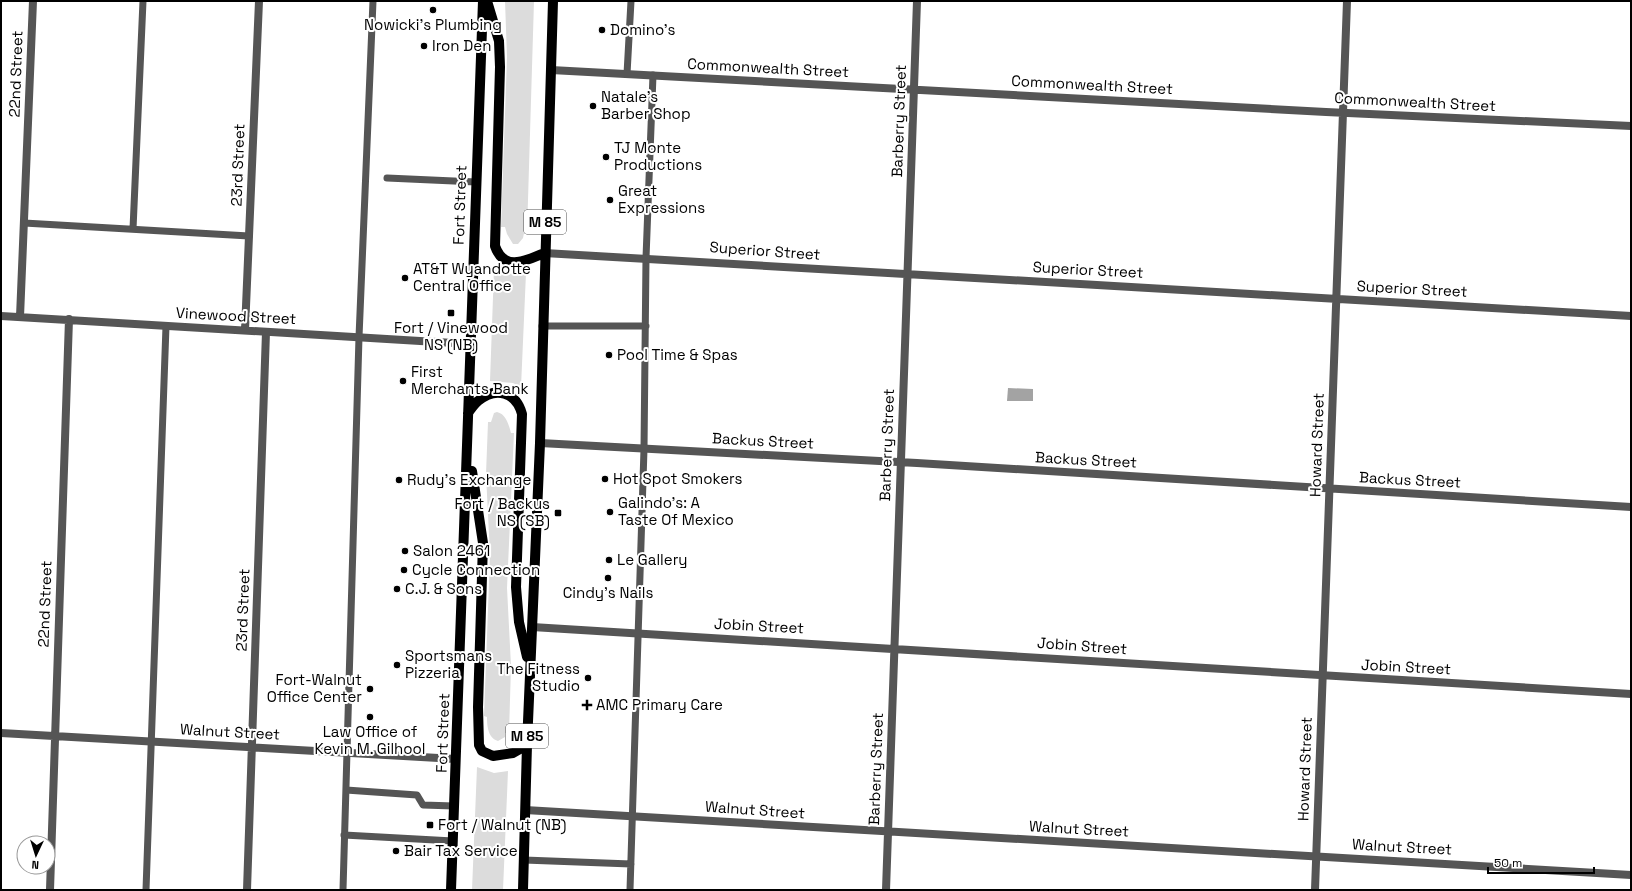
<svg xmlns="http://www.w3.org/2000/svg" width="1632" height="891" viewBox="0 0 1632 891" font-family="'Space Grotesk',sans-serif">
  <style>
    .green { fill: #dcdcdc }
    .water { fill: #a3a3a3 }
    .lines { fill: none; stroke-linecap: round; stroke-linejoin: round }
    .lane { stroke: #555; stroke-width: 7 }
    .street { stroke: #555; stroke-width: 8 }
    .primary { stroke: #000; stroke-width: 10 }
    .poi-dot { fill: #000; stroke: #fff; stroke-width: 1.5 }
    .labels { text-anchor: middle; stroke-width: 4; stroke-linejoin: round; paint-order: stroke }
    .shield { fill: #fff; stroke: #4c4c4c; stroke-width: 1 }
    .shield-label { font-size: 14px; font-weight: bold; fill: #000 }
    .poi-label { font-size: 15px; fill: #000; stroke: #fff; text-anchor: start }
    .street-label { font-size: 15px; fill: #000; stroke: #fff }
  </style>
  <rect width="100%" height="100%" fill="#fff"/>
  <path class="green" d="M505,1h29l-7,232h-3l-1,5 -5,6h-5l-6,-10 -2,-7h-4l6,-170z
    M494,269l9,5 23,-1 -5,114 -8,-4 -23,-2z
    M497,412c9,2 12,13 14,21h3l-7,155 4,78 -2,67h-4v4l-7,4c-10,-3 -11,-15 -11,-24l-3,-1 6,-161 -4,-81 2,-52h3l3,-9z
    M477,767l17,6 14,-2 -5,119h-31z"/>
  <path class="water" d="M1008,388l25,1v12h-26z"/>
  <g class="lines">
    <path class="lane" d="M627,74l4,-73
      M387,178l89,4
      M24,223l225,13
      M133,229l10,-228
      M542,326h104
      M346,790l71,5 6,10 31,1
      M344,835l109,6
      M524,860l107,4
      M146,890l20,-564
      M343,890l16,-553 14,-336
      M630,890l14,-441 2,-191 7,-183"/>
    <path class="street" d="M551,70l775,42 305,14
      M544,253l1087,63
      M1,316l469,28
      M20,317l13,-316
      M245,330l14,-329
      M540,443l377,20 714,44
      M532,627l1099,67
      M1,733l455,26
      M525,810l1106,65
      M50,890l19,-571
      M247,890l19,-558
      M886,890l31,-889
      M1315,890l32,-889"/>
    <path class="primary" d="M487,1l12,40 1,26 -5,179c9,26 30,15 49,7
      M468,413c3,-4 6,-9 10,-12 18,-15 38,-9 44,13l-6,173 3,35 8,35
      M472,471l11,72 -5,164 1,38 3,6 11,5 20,-3 14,-8
      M451,890l32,-889
      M523,890l4,-145 13,-302 13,-442"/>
  </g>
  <g class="poi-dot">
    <circle cx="433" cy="10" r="4"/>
    <circle cx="602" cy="30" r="4"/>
    <circle cx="424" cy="46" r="4"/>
    <circle cx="593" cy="106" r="4"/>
    <circle cx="606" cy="157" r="4"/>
    <circle cx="610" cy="200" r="4"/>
    <circle cx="405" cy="278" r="4"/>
    <rect x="447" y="309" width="8" height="8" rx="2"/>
    <circle cx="609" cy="355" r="4"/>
    <circle cx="403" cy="381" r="4"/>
    <circle cx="605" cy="479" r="4"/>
    <circle cx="399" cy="480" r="4"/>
    <circle cx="610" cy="512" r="4"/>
    <rect x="554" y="509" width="8" height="8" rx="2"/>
    <circle cx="405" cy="551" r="4"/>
    <circle cx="609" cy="560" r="4"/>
    <circle cx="404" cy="570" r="4"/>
    <circle cx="608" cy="578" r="4"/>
    <circle cx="397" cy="589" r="4"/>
    <circle cx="397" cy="665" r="4"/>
    <circle cx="588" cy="678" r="4"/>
    <circle cx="370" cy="689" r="4"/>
    <path d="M585 699h4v4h4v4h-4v4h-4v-4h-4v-4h4z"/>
    <circle cx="370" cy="717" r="4"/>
    <rect x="426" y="821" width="8" height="8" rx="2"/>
    <circle cx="396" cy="851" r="4"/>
  </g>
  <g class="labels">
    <g class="shield">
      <rect x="524" y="210" width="42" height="24" rx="3"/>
      <rect x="506" y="724" width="42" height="24" rx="3"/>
    </g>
    <g class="shield-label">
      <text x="545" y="227">M 85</text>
      <text x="527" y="741">M 85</text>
    </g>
    <g class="poi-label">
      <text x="433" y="30" text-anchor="middle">Nowicki's Plumbing</text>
      <text x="610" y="35">Domino's</text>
      <text x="432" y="51">Iron Den</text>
      <text x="601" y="102">Natale's<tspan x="601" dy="17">Barber Shop</tspan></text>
      <text x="614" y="153">TJ Monte<tspan x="614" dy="17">Productions</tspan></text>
      <text x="618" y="196">Great<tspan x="618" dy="17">Expressions</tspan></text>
      <text x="413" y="274">AT&amp;T Wyandotte<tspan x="413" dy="17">Central Office</tspan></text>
      <text x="451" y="333" text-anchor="middle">Fort / Vinewood<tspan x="451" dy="17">NS (NB)</tspan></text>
      <text x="617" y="360">Pool Time &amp; Spas</text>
      <text x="411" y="377">First<tspan x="411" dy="17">Merchants Bank</tspan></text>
      <text x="613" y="484">Hot Spot Smokers</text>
      <text x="407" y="485">Rudy's Exchange</text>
      <text x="618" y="508">Galindo's: A<tspan x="618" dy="17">Taste Of Mexico</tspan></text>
      <text x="550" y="509" text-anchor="end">Fort / Backus<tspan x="550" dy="17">NS (SB)</tspan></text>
      <text x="413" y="556">Salon 2461</text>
      <text x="617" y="565">Le Gallery</text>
      <text x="412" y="575">Cycle Connection</text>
      <text x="405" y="594">C.J. &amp; Sons</text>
      <text x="608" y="598" text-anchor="middle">Cindy's Nails</text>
      <text x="405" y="661">Sportsmans<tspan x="405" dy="17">Pizzeria</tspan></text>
      <text x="580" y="674" text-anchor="end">The Fitness<tspan x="580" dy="17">Studio</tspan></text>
      <text x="362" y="685" text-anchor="end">Fort-Walnut<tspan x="362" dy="17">Office Center</tspan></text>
      <text x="596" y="710">AMC Primary Care</text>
      <text x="370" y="737" text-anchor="middle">Law Office of<tspan x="370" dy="17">Kevin M. Gilhool</tspan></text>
      <text x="438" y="830">Fort / Walnut (NB)</text>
      <text x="404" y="856">Bair Tax Service</text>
    </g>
    <g class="street-label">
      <text transform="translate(768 68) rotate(3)" y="5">Commonwealth Street</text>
      <text transform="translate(16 74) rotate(-88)" y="5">22nd Street</text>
      <text transform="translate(1092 85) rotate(3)" y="5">Commonwealth Street</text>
      <text transform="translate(1415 102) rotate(3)" y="5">Commonwealth Street</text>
      <text transform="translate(899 121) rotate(-88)" y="5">Barberry Street</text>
      <text transform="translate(238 165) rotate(-88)" y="5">23rd Street</text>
      <text transform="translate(460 205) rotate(-88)" y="5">Fort Street</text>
      <text transform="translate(765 251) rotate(4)" y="5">Superior Street</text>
      <text transform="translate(1088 270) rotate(3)" y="5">Superior Street</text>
      <text transform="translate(1412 289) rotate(3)" y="5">Superior Street</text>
      <text transform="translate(236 316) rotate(3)" y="5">Vinewood Street</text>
      <text transform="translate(763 441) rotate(3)" y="5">Backus Street</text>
      <text transform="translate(887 445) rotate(-88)" y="5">Barberry Street</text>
      <text transform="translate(1317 445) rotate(-88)" y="5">Howard Street</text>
      <text transform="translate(1086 460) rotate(3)" y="5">Backus Street</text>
      <text transform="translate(1410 480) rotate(3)" y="5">Backus Street</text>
      <text transform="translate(45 604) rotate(-88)" y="5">22nd Street</text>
      <text transform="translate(243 610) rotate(-88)" y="5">23rd Street</text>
      <text transform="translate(759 626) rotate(3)" y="5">Jobin Street</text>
      <text transform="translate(1082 646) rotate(4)" y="5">Jobin Street</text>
      <text transform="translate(1406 667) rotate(3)" y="5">Jobin Street</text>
      <text transform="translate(230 732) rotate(3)" y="5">Walnut Street</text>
      <text transform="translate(443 733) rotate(-88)" y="5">Fort Street</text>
      <text transform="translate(876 769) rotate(-88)" y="5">Barberry Street</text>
      <text transform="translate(1305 769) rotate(-88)" y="5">Howard Street</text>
      <text transform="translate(755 810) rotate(4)" y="5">Walnut Street</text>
      <text transform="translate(1079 829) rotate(3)" y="5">Walnut Street</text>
      <text transform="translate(1402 847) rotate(3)" y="5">Walnut Street</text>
    </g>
  </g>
  <rect width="1632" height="891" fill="none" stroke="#000000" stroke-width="4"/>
  <g transform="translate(36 855) rotate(184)"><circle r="19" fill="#ffffff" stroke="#999999"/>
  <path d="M0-3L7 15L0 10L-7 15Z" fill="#000000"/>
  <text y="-6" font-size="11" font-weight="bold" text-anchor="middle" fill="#000000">N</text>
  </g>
  <path d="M1488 867v6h106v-6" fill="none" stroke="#000000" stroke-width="2"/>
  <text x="1494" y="867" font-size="12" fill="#000000" stroke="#ffffff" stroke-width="3" paint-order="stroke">50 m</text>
</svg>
